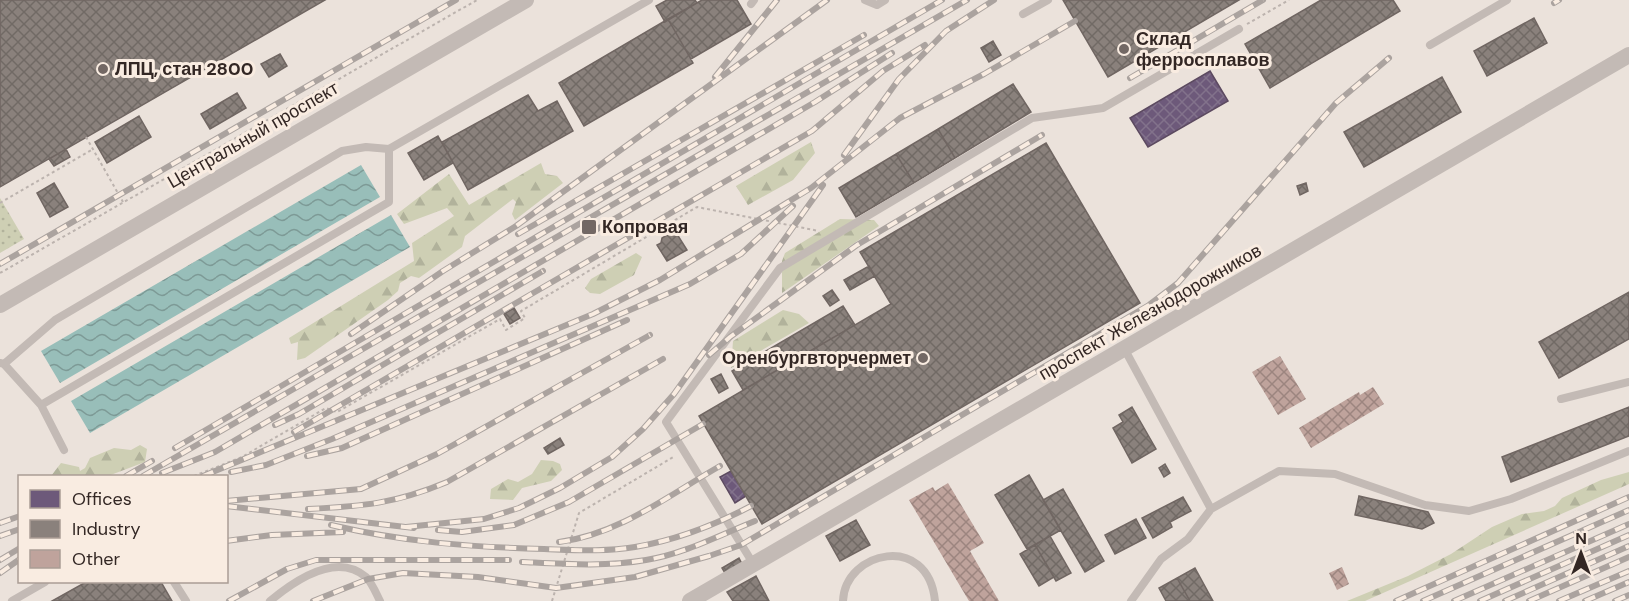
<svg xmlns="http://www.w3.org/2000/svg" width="1629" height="601" viewBox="0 0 1629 601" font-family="'DM Sans',sans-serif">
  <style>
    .green { fill: url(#green-dots) }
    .forest { fill: url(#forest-firs) }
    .water { fill: url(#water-waves) }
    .offices { fill: url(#offices-cross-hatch); stroke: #5c4a60; stroke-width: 1.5 }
    .industry { fill: url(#industry-cross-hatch); stroke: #706662; stroke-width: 1.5 }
    .building { fill: url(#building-cross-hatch) }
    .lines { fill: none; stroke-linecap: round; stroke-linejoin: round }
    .path { stroke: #bcb3ae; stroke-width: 2; stroke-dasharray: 3 3; stroke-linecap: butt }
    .service { stroke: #c3bab5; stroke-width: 8 }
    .minor { stroke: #c3bab5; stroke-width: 16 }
    .rail-casing { stroke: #aba39f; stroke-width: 6 }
    .rail { stroke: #f9ece1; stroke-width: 4; stroke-dasharray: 11; stroke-linecap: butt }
    .poi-dot { fill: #736864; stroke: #f9ece1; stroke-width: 2 }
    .labels { text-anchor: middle; stroke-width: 6; stroke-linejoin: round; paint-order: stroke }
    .poi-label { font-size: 18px; font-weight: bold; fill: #332724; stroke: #f9ece1; text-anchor: start }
    .street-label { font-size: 18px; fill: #332724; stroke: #f9ece1 }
  </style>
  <defs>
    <pattern id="green-dots" width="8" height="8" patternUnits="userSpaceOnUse" patternTransform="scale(1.5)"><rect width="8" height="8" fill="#cecfb4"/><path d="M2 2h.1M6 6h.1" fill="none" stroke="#b1b29b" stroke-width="1.8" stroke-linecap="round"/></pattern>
    <pattern id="forest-firs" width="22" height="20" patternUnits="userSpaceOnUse" patternTransform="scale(1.5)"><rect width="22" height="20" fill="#cecfb4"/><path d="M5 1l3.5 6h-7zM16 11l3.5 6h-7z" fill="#b1b29b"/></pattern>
    <pattern id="water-waves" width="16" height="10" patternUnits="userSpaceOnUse" patternTransform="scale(1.5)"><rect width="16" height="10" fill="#98beb9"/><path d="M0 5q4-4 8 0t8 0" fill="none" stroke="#7d9a96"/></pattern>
    <pattern id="offices-cross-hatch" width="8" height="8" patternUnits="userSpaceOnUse" patternTransform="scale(1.5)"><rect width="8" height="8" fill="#6d597a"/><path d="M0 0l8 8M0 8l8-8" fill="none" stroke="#82728b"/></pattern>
    <pattern id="industry-cross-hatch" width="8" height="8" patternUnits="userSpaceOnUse" patternTransform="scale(1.5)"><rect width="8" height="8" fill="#8a817c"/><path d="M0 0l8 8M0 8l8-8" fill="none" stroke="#716a65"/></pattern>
    <pattern id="building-cross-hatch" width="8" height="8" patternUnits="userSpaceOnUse" patternTransform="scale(1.5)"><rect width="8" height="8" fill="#bfa39c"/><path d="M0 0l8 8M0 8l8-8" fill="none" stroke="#9c857f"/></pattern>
  </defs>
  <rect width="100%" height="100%" fill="#ebe2db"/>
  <path class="green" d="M0,198l24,41 -24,14z"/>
  <path class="forest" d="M811,142l4,11 -22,27 -45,25 -12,-19z
    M541,163l4,11 12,2 6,7 -48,37 -3,-6 4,-12 -3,-3 -48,37 -3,11 -43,31 -8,-2 -11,7 -2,8 -10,9 -83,58 -8,2 1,-18 -7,2 -2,-6 125,-77 -2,-18 42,-27 -7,-8 -43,16 -7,-10 52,-40 20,31z
    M840,219l34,1 5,6 -97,67v-32l3,-8z
    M636,253l6,4 -8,18 -34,19 -10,-1 -5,-5 6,-9z
    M783,310l16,4 10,9 -78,45 2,-27z
    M140,445l7,4 -2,13 -37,14h-57l10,-13 18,4 1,4 5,-3 5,-10 24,-10 17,2z
    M541,460l12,1 7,3 2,6 -11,11 -29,7 -9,12 -23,-1 1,-10 17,-10 10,3 14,-8z
    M1629,472v12l-264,117h-18l61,-25 43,-22 41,-27 30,-13 22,-3 11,-5 7,-8 39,-18z"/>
  <path class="water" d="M361,165l19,32 -320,186 -19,-32z
    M391,215l19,32 -320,186 -19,-32z"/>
  <path class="offices" d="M1210,71l18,30 -80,46 -18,-29z
    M731,471l15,25 -11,7 -15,-26z"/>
  <path class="industry" d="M0,0h325l-325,187z
    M667,0h28l2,3 -32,19 -9,-16z
    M702,0h35l14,24 -60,35 -23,-40z
    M1063,0h176l-131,77z
    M1321,0h72l7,11 -130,77 -25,-44z
    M1534,18l13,25 -60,33 -13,-25z
    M668,19l25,44 -109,63 -25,-43z
    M993,41l8,14 -12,7 -8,-14z
    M280,54l7,12 -18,11 -8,-13z
    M1442,77l19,35 -97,55 -20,-35z
    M1013,84l18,28 -76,46 -17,-29z
    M237,93l9,15 -36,21 -9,-15z
    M528,95l10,16 19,-10 16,30 -105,59 -26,-48z
    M139,116l12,21 -44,26 -12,-21z
    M938,129l17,29 -41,25 -18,-29z
    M438,136l15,27 -29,17 -16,-27z
    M1046,143l94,160 -378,221 -63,-108 192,-112 -31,-52z
    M66,149l4,8 -16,9 -5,-7z
    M896,154l18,29 -58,34 -17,-29z
    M54,183l14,24 -18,10 -13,-24z
    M1306,183l2,8 -8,4 -3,-9z
    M669,234l5,2 3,-2 10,16 -20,11 -10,-16 4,-2 1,-5z
    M869,266l6,10 -25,14 -6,-10z
    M832,290l7,10 -9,6 -7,-10z
    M1629,292v47l-70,39 -20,-36z
    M843,306l12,19 -112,65 -11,-19z
    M514,308l6,10 -10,6 -6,-10z
    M721,374l7,14 -9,5 -8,-14z
    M1132,407l24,42 -24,14 -19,-35 10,-6 -4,-7z
    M1629,407v29l-118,46 -9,-25z
    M560,438l4,7 -16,9 -4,-6z
    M1165,464l5,9 -6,4 -5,-9z
    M1029,475l32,55 -34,19 -32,-54z
    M1063,489l41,72 -19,11 -42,-72z
    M1359,496l69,16 6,11 -12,6 -67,-14z
    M1183,497l8,14 -21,11 2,5 -19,11 -11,-20z
    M1136,519l10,19 -31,16 -10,-19z
    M856,520l14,25 -30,16 -14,-25z
    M1050,536l21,37 -15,8 -21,-36z
    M1035,545l19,32 -15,9 -19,-32z
    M739,558l3,6 -17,9 -3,-5z
    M1195,568l18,33h-23l-13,-23z
    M756,576l13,25h-36l-6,-9z
    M1177,578l13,23h-24l-7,-13z
    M86,582h75l11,19h-120z"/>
  <path class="building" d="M1280,356l26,43 -28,16 -26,-43z
    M1373,387l11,17 -73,44 -12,-20 60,-36 1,3z
    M948,483l36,60 -14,8 29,50h-30l-60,-101 24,-13 2,4z
    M1342,567l7,17 -12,6 -8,-17z"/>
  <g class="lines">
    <path class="path" d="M1247,24l42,-24
      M86,137l37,65
      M0,203l93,-54
      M0,273l477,-273
      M194,476l48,-19 84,-49 11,4 163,-93 6,11 19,-12 -4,-7 176,-104 122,24
      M552,601l27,-88 96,-57"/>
    <path class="service" d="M865,0l12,5 8,-5
      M751,4l3,-4
      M1023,14l25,-14
      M1430,45l77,-45
      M1125,350l86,159
      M0,363l4,1 37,41 23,45
      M4,364l51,-44 287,-169 24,-4 23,2 260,-149
      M1561,399l68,-17
      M41,405l348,-203v-53
      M754,565l-88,-143 114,-154 252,-150 71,-10 136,-79
      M174,582l12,19
      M12,601l33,-19
      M270,601c24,-20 66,-50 96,-24 6,6 10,16 14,24
      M843,601c2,-50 85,-69 92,0
      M1131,601l30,-42 27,-20 23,-30 68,-38 56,3 90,31 44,6 42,-12 118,-48"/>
    <path class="minor" d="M0,305l526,-305
      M690,601l939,-546"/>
    <g class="rail-casing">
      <path id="rail" d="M1554,3l5,-3
        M715,77l62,-77
        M1130,78l133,-78
        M844,155l55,-76 47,-48 48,-31
        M518,234l346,-199
        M0,264l456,-264
        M351,334l92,-63 73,-45 311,-226
        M709,355l21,-18 127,-92 185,-110
        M275,425l24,-11 244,-143
        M294,432l518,-301 71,-60 42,-26
        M175,448l767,-448
        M307,456l35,-8 285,-128
        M231,472l35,-7 66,-26 358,-155 51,-30 52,-48
        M162,473l53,-21 600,-350 77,-49
        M126,476l26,-15
        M143,476l824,-476
        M203,476l390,-162 67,-34 151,-92 89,-70 84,-44 91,-53
        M226,501l135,-12 76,-35 213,-119
        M226,506l188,22
        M308,509c56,-3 86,-5 139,-27l216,-123
        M0,523l20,-7
        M331,525c73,17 138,22 213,24 30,1 62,3 91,-2 41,-7 80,-22 116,-41
        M406,527l78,-8 35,-11 41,-20 52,-31 31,-28 31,-35 149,-209
        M438,530l24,2 52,-7 55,-23 134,-78
        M0,536l20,-7
        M226,541l46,-6 71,-3
        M559,542c59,-7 110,-47 161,-76
        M0,560l20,-12
        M522,562c42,2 83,5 124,-2 38,-6 74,-25 109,-39
        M0,573l20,-14
        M229,601l58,-32 29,-9h193
        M313,601l55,-22 35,-6 75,4 78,11 79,-11 74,-21 32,-11 408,-240 29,-22 158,-180 53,-45
        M1396,601l233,-104
        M1423,601l206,-91
        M1454,601l175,-77
        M1480,601l149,-66
        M1505,601l124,-55
        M1529,601l100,-44
        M1559,601l70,-30
        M1585,601l44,-19
        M1615,601l14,-6"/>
    </g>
    <use href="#rail" class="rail"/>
  </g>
  <g class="poi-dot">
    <circle cx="1124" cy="49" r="6"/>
    <circle cx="103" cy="69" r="6"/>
    <rect x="581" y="219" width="16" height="16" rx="3"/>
    <circle cx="923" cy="358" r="6"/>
  </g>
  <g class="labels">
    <g class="poi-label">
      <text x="1136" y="45">Склад<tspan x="1136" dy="21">ферросплавов</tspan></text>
      <text x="115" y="75">ЛПЦ, стан 2800</text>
      <text x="602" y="233">Копровая</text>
      <text x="911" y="364" text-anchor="end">Оренбургвторчермет</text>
    </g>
    <g class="street-label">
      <text transform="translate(253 135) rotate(-30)" y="6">Центральный проспект</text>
      <text transform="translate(1150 312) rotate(-30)" y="6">проспект Железнодорожников</text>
    </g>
  </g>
  <rect x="18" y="475" width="210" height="108" fill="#f9ece1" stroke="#aa9d95" stroke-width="1.5"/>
  <rect x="30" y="490" width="30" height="18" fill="#6d597a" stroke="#aa9d95" stroke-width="1.5"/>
  <text x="72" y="505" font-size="18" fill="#332724">Offices</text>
  <rect x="30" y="520" width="30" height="18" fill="#8a817c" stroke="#aa9d95" stroke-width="1.5"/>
  <text x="72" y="535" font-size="18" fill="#332724">Industry</text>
  <rect x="30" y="550" width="30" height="18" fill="#bfa39c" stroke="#aa9d95" stroke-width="1.5"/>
  <text x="72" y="565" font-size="18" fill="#332724">Other</text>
  <g transform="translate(1581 553)" stroke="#f9ece1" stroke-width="4.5" paint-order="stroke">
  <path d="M0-4.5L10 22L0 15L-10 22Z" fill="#332724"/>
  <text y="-9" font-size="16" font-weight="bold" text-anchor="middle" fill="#332724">N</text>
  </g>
</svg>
